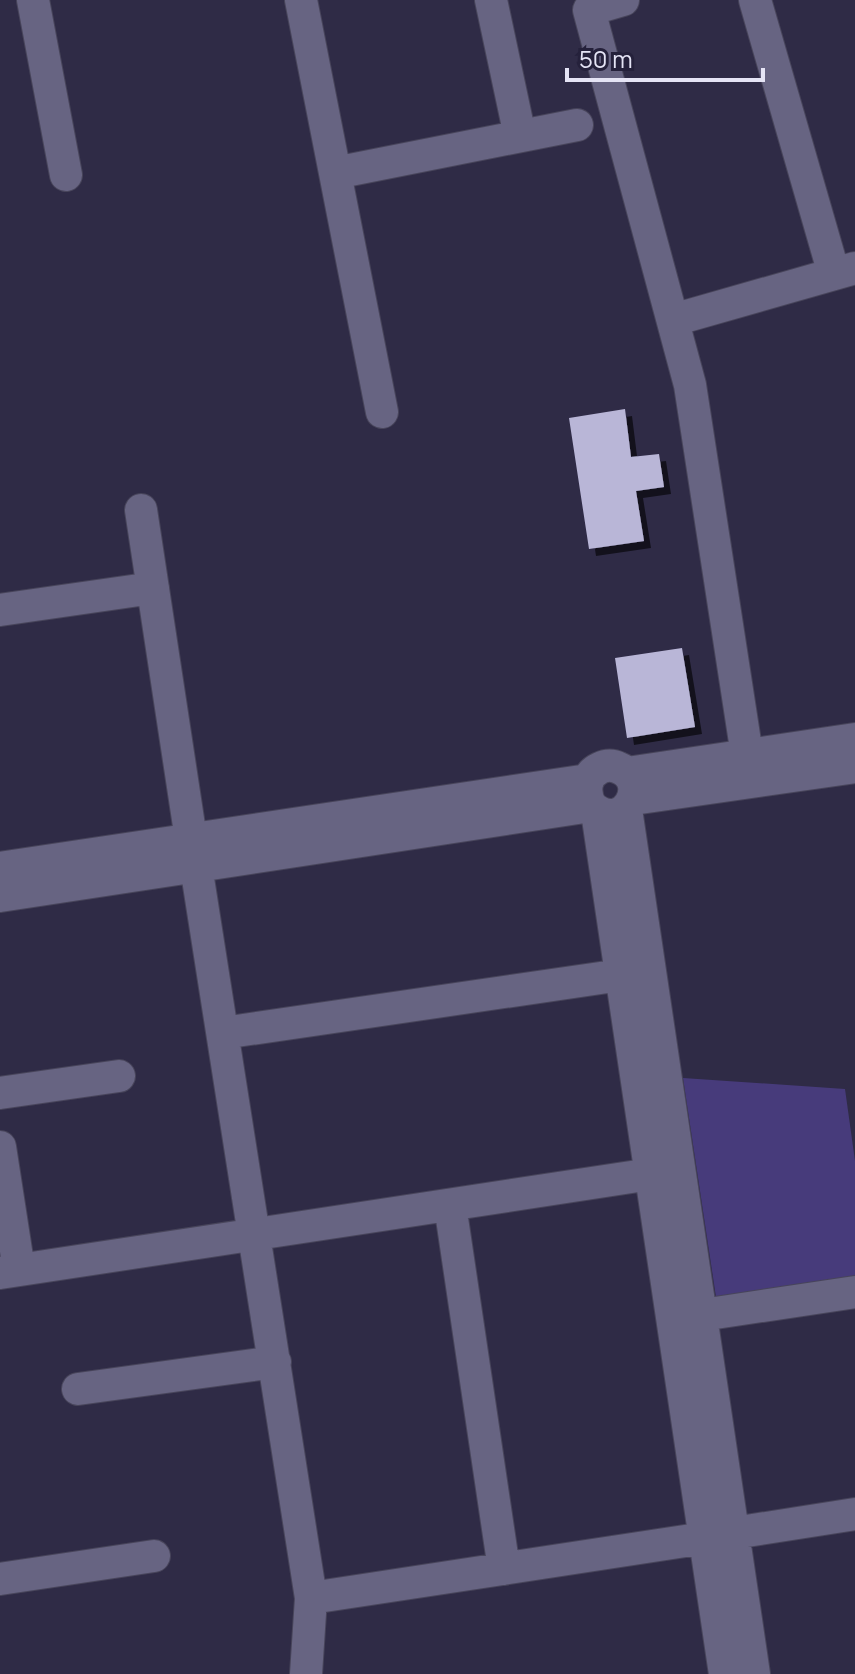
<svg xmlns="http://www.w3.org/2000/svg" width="855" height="1674" viewBox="0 0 855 1674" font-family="Manrope,sans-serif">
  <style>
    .green { fill: #473b7b }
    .building { fill: #b9b6d7; filter: url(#shadow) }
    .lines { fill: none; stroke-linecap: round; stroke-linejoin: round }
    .minor-casing { stroke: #48455b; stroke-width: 34 }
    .minor { stroke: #676482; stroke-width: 32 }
  </style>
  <defs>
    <filter id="shadow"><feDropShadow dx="7" dy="7" stdDeviation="0" flood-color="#0009"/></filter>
  </defs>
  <rect width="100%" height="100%" fill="#2f2b46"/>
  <path class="green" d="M683,1078l162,11 10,72v116l-139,20z"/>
  <path class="building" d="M625,409l6,48 28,-3 5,33 -28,4 8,50 -55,8 -20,-131z
    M682,648l13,79 -68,11 -12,-80z"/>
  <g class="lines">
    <g class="minor-casing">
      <path id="minor" d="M33,0l33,175
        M301,0l81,412
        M491,0l29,136
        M623,0l-34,10 101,375 57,370
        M755,0l79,274
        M335,173l242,-48
        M673,320l182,-52
        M141,510l50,329
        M0,610l153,-22
        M627,773l228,-34
        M633,799l222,-32
        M626,809l128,865
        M597,812l128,862
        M196,866l115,732 -5,76
        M0,868l588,-88
        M0,896l591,-90c33,30 62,-24 28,-38 -6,-3 -13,-3 -19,0 -15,7 -17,24 -9,38
        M223,1033l398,-58
        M0,1093l119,-17
        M0,1147l19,123
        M450,1205l54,364
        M0,1273l651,-99
        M702,1315l153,-23
        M78,1389l197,-27
        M734,1533l121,-19
        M0,1579l154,-23
        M311,1598l394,-60"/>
    </g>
    <use href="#minor" class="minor"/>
  </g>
  <path d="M567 68v12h196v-12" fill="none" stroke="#e5e4f5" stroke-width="4"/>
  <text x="579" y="68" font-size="24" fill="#e5e4f5" stroke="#25213b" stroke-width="6" paint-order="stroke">50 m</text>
</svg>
